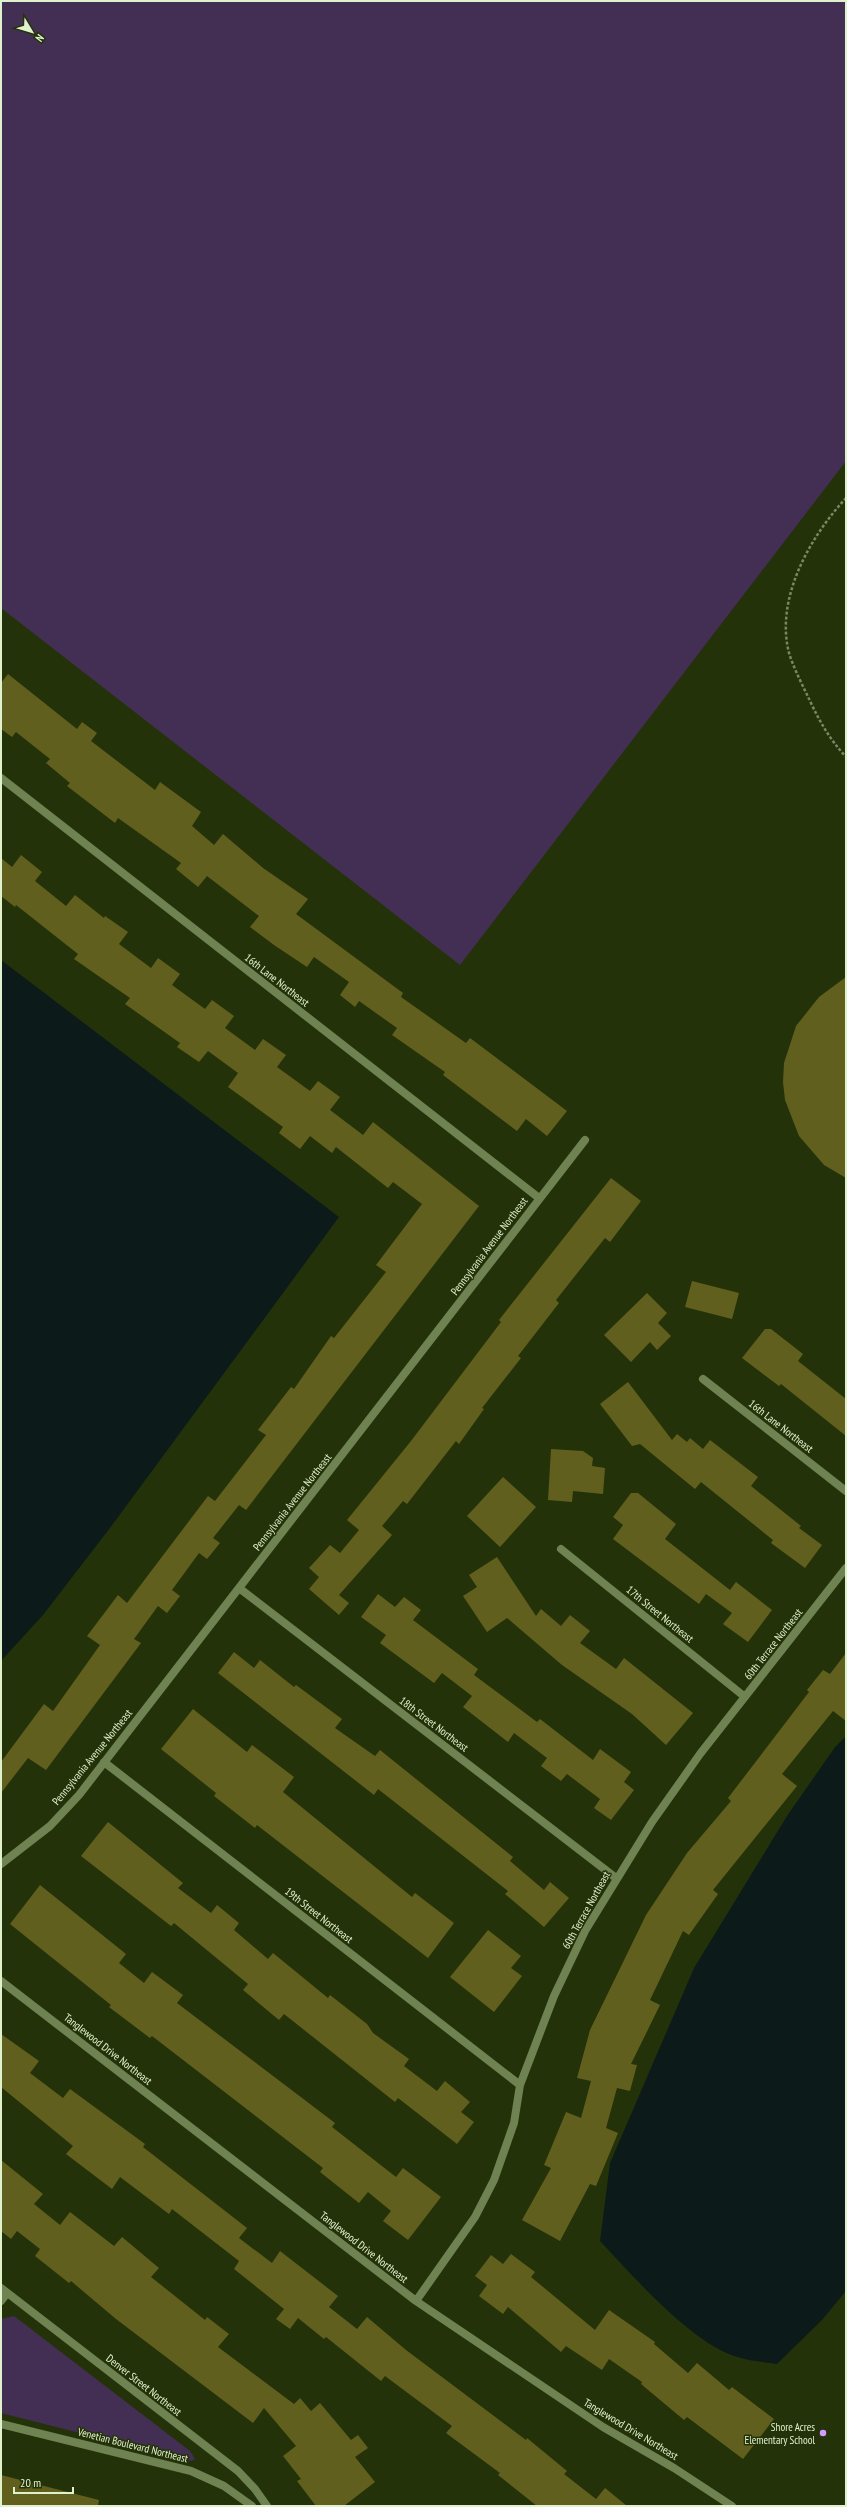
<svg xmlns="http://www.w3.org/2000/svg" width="847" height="2507" viewBox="0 0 847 2507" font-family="'PT Sans Narrow',sans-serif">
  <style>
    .green { fill: #432f54 }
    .water { fill: #0c1b1a }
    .building { fill: #615f1e }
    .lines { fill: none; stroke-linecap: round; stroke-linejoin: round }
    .path { stroke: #788860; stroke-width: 2.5; stroke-dasharray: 3 2; stroke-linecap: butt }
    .minor { stroke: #6e8351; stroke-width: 8 }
    .poi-dot { fill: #d09dff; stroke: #24320a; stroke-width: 1.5 }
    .labels { text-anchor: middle; stroke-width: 3; stroke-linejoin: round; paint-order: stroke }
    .street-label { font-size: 11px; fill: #e0f2cb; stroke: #24320a }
    .poi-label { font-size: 11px; fill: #e0f2cb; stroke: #24320a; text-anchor: end }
  </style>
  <rect width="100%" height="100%" fill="#24320a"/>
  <path class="green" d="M1,1h845v460l-386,504 -459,-357z
    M14,2316l176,135 5,8 -4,2 -190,-48v-94z"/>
  <path class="water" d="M1,960l338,257 -229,311 -67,87 -42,46z
    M846,1736v555l-24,29 -45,44c-13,-2 -27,-3 -40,-7 -46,-14 -104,-81 -137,-116l10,-78 84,-195 93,-152 48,-69z"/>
  <path class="building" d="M8,674l69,55 5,-7 15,11 -6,8 64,49 5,-8 41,30 -9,14 22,19 9,-11 40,34 45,31 -12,15 107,79 -2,4 65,46 4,-5 97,73 -20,25 -21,-17 -9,12 -74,-56 2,-3 -53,-37 5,-7 -38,-27 -4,6 -15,-12 9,-13 -35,-25 -7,10 -33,-22 -24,-18 9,-11 -52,-40 -9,11 -22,-18 5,-6 -63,-45 -3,5 -48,-37 3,-3 -24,-20 4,-4 -34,-27 -4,5 -11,-8v-46z
    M21,855l21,17 -7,9 31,25 9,-11 29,23 1,-2 23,16 -9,12 32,24 7,-10 22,16 -8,11 33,24 7,-9 22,16 -9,12 30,22 8,-11 23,16 -9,12 33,24 8,-10 22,16 -10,13 33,25 10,-13 106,84 -233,304 -7,-5 -26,33 7,5 -13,16 -8,-6 -27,37 8,6 -13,17 -9,-7 -24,33 7,4 -95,127 -18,-12 -27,35v-31l43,-58 9,7 47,-66 -13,-9 31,-41 9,8 81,-107 7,5 51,-66 -8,-5 33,-43 3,2 37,-53 3,2 52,-66 -10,-7 46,-61 -29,-22 -5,6 -52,-41 -4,6 -22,-17 -10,13 -21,-16 4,-6 -55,-40 10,-14 -30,-22 -9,11 -22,-15 3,-4 -55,-39 5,-6 -56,-39 4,-5 -62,-49 -1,2 -14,-11v-38l11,9z
    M846,977v201l-22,-13 -25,-29 -14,-36 -2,-18 1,-19 12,-37 23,-29z
    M611,1178l30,23 -31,41 -5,-4 -49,62 3,3 -41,53 3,2 -39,50 2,1 -25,35 -3,-3 -49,63 -4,-3 -21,25 10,9 -53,60 10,8 -10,12 -30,-26 10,-12 -10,-9 21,-23 10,8 19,-23 -12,-10 64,-79 90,-119 -2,-2z
    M692,1281l47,12 -7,26 -47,-12z
    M647,1293l20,20 -9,10 13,13 -14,14 -7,-8 -19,20 -27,-27z
    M765,1329h6l32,25 -5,7 48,38v37l-65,-52 -2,2 -37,-28z
    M628,1382l44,58 5,-6 10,8 3,-4 13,11 7,-9 48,37 -7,9 50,40 -2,2 23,17 -17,23 -34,-25 2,-3 -72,-58 -6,7 -55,-45 -8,2 -32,-42z
    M551,1449l32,2 10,7 -1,8 13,2 -2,26 -30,-3 -1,11 -24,-2z
    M503,1477l33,30 -36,40 -33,-31z
    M631,1493h7l38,31 -11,15 65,51 6,-8 36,28 -24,32 -25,-18 9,-11 -26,-19 -7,10 -86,-65 10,-14 -10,-8z
    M497,1557l39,59 5,-7 20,17 9,-11 20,16 -10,12 36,26 8,-11 69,55 -27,32 -34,-31 -70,-49 -55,-47 -20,14 -24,-36 14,-9 -8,-12z
    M378,1594l17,13 9,-10 17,13 -8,10 65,49 -4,6 63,47 3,-3 53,41 7,-11 31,23 -7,10 10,8 -23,30 -17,-12 6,-9 -33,-25 -6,7 -20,-15 6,-8 -33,-25 -6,9 -45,-35 9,-11 -30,-23 -8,10 -54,-40 6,-8 -25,-18z
    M234,1652l20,16 6,-8 34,27 2,-2 46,34 -7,9 40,28 5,-6 133,107 -3,4 34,29 6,-8 19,16 -25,29 -39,-33 3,-3 -130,-102 -4,6 -156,-122z
    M846,1653v68l-13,-10 -51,63 15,12 -84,104 5,4 -29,41 -6,-4 -33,69 10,5 -29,59 6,1 -7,26 -13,-3 -11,40 12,5 -22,53 -6,-2 -30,57 -38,-21 29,-52 -7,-3 22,-53 15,6 10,-37 -14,-3 13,-48 56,-115 41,-62 44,-52 -3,-3 81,-106 -2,-2 16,-20 7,4z
    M193,1709l54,43 5,-7 42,32 -11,15 129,105 3,-4 39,30 -26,35 -171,-133 -2,3 -41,-32 2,-3 -55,-44z
    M108,1822l75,61 -5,5 33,25 6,-8 22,18 -5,7 34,29 5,-6 55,45 2,-3 37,29 6,9 36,26 -5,7 33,25 8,-10 25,21 -9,10 13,10 -17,22 -59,-46 -3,4 -111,-88 -5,6 -36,-30 5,-6 -74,-61 -3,3 -90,-70z
    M40,1885l86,69 -7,9 25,20 8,-11 31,23 -6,8 158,120 -3,4 64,50 7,-9 38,29 -33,43 -25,-19 8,-10 -23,-19 -9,11 -39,-31 3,-4 -171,-132 -2,2 -41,-31 2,-2 -101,-81z
    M488,1930l33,26 -10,12 11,8 -28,36 -44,-35z
    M1,2034l38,27 -9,12 33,25 7,-9 75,55 -2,3 104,81 -8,10 33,25 8,-12 58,45 -9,11 28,22 10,-12 39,33 120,90 1,-2 40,33 -3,3 32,25 9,-11 22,18h-90l-39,-31 2,-2 -54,-40 6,-7 -67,-50 -4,5 -55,-44 -2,2 -26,-21 -8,11 -14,-10 8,-10 -50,-40 5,-8 -67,-52 -3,5 -49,-37 -8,12 -46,-35 7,-8 -72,-59z
    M1,2160l42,34 -9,10 26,21 10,-13 44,34 8,-9 37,31 -8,9 54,43 2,-3 22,17 -11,13 76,57 6,-6 11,13 9,-8 31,37 7,-5 10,13 -13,9 20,25 -31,24h-28l-19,-25 4,-2 -18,-23 13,-10 -32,-38 -11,15 -137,-104 -45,-38 -2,2 -34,-27 5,-7 -23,-18 -6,8 -10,-8z
    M511,2254l24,18 -4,5 64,53 14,-20 46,32 -1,2 34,29 9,-10 32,27 3,-3 42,32 -31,40 -56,-42 -3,3 -43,-36 1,-2 -33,-23 -7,11 -36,-24 -5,6 -53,-45 -5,7 -24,-18 8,-11 -12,-9 16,-21 12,9z
    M1,2475l98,25 -1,6h-97z"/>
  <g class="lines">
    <path class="path" d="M846,498c-36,39 -71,100 -57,155 5,16 14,33 21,48 11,23 19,37 36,56"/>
    <path class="minor" d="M1,778l538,420
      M703,1379l143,112
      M561,1549l184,148
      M239,1588l377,290
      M104,1762l416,323
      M1,1864l49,-38 29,-31 506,-655
      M1,1981l415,320 187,126 71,41 58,38
      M1,2288l237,183 17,18 12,17
      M1,2301l6,-8
      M416,2301l59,-84 19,-37 20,-57 6,-38 34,-89 31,-65 67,-109 48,-68 146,-186
      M1,2424l190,47 33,15 28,20"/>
  </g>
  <circle class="poi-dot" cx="823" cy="2433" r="4"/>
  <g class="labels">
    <g class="street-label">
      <text transform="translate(277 980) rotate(38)" y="4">16th Lane Northeast</text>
      <text transform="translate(489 1246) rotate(-53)" y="4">Pennsylvania Avenue Northeast</text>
      <text transform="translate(781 1426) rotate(38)" y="4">16th Lane Northeast</text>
      <text transform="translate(292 1502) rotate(-52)" y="4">Pennsylvania Avenue Northeast</text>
      <text transform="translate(660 1614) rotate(39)" y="4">17th Street Northeast</text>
      <text transform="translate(773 1644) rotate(-52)" y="4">60th Terrace Northeast</text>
      <text transform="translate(434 1724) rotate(37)" y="4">18th Street Northeast</text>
      <text transform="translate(92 1757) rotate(-51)" y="4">Pennsylvania Avenue Northeast</text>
      <text transform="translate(586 1910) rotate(-61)" y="4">60th Terrace Northeast</text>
      <text transform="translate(319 1915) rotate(38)" y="4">19th Street Northeast</text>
      <text transform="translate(108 2049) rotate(38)" y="4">Tanglewood Drive Northeast</text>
      <text transform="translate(364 2247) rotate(38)" y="4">Tanglewood Drive Northeast</text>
      <text transform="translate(144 2385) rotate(38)" y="4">Denver Street Northeast</text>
      <text transform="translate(631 2429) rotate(31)" y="4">Tanglewood Drive Northeast</text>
      <text transform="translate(133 2445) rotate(14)" y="4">Venetian Boulevard Northeast</text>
    </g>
    <g class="poi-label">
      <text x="815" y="2431">Shore Acres<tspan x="815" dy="13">Elementary School</tspan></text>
    </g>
  </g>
  <rect width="847" height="2507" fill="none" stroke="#e0f2cb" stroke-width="4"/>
  <g transform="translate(32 32) rotate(128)" stroke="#24320a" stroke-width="3" paint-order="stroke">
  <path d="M0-3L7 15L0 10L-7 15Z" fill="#e0f2cb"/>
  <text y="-6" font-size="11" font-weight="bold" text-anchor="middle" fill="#e0f2cb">N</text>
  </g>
  <path d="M14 2487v6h59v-6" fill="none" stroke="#e0f2cb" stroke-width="2"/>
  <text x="20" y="2487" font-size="12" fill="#e0f2cb" stroke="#24320a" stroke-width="3" paint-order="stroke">20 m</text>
</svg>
